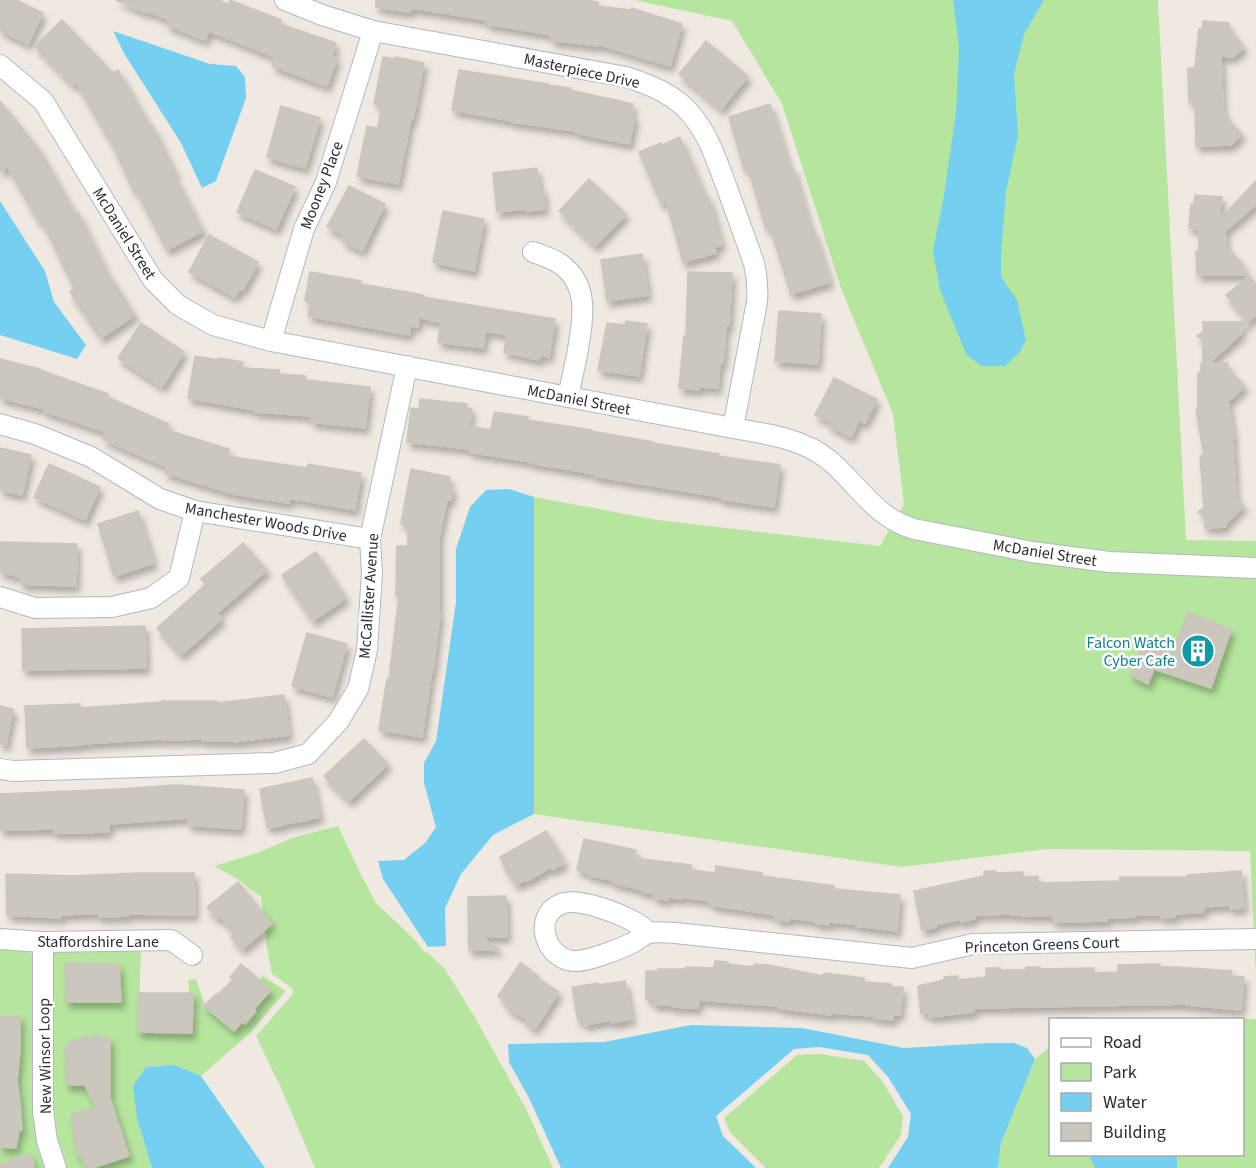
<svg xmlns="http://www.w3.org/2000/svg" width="1256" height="1168" viewBox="0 0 1256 1168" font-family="'Source Sans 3',sans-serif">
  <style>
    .green { fill: #b6e59e }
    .water { fill: #75cff0 }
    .building { fill: #cbc7bf; stroke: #cbc5ba; stroke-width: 1.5; filter: url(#shadow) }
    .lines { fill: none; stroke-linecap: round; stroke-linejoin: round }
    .minor-casing { stroke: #b4b7c1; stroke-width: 22 }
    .minor { stroke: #fff; stroke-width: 20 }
    .labels { text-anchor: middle; stroke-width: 5; stroke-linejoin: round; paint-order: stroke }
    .street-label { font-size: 16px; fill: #2e2e2e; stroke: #fff }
    .culture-label { font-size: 16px; fill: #0d838f; stroke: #fff; text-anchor: end }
  </style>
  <defs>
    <filter id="shadow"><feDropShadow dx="3.5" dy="6" stdDeviation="3" flood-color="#0004"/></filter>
  </defs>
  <rect width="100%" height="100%" fill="#efe9e1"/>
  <path class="green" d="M634,0h524l28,540 70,1v436l-6,-126 -203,-2 -145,18 -368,-53v-317l124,23 222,26 24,-42 -11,-90 -51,-123 -60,-187 -50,-83z
    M338,826l23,49 15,28 41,39 7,10 4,1 17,16 29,47 53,95 26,57h-238l-34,-80 -25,-52 36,-41 1,-4 -1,-3 -20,-14 -5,-26 -6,-51 -25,-19 -22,-12 43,-13 35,-15z
    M138,946l3,5 -3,81 54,1 -4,-53 8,-1 9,27 29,25 8,-9 3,2 11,-12 -2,-3 16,-18 -11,-11 4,-4 23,15 -37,43 -48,42 -26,-11 -38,54 15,49h-86l-13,-47 -1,-170z
    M0,949l26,2 6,2 1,5 17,210h-50z
    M1133,1018l123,1v149h-258l3,-25 34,-84 15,-12v107h192v-134l-114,-1z
    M819,1054l45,7 18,20 21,35 -2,19 -22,33h-113l-36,-36 -6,-14 73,-63z"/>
  <path class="water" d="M953,0h91l-20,34 -10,40 4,62 -12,55 -5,64v22l16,23 9,40 -7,13 -14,13h-24l-15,-12 -26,-64 -7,-40 10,-49 13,-88 3,-67z
    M113,31l97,33 26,2 9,11 1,21 -30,83 -14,7 -21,-45 -56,-88z
    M0,201l45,70 9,31 32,43 -9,14 -77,-24z
    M509,489l25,8v317l-41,21 -32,39 -16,34 1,38 -18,1 -45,-68 -5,-18 26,-1 21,-17 11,-16 -12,-44v-20l12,-22 20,-139v-53l14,-42 16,-17z
    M691,1025l111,3 102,20 86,-5h24l13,5 8,11 -34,84 -3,25h-110l20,-31 3,-23 -23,-37 -20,-22 -49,-8 -25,2 -78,67 7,20 33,32h-195l-32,-70 -20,-36 -1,-18 96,-2z
    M175,1065l26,11 64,92h-113l-15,-49 -4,-33 13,-19z
    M1089,1155h88v13h-82z"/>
  <path class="building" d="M0,0h16l27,13 -15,31 -28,-14z
    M116,0h102l11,4 1,-4 51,20 -1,4 56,19 -4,13 5,2 -10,28 -55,-20 3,-9 -66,-26 -4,9 -38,-15 2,-5 -21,-9 -1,2z
    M376,0h209l13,2v4l32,4 1,-2 51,16 -12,42 -72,-22v2l-47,-6 1,-5 -65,-11v-4l-76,-12 -1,4 -34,-5z
    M62,20l51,53 5,-3 32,56 2,-1 24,49 -2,1 29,56 -36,19 -31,-60 -2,1 -22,-47 -36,-62 -3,3 -38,-39z
    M1203,21l26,2v6l15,18 -11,10 -12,-1 2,56h2v5l17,17 -11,11 -35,1 -1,-44h-6l-1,-34h7l4,-39 3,1z
    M706,41l42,35 -27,33 -42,-35z
    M383,57l13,2v-2l28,6 -11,56 -2,-1 -13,66 -41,-8 10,-50 11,2 4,-23 -8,-1z
    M459,70l89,14 -1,1 23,3v2l63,14 -2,12 4,1 -6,27 -53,-11v-2l-64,-9v-1l-60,-11z
    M0,101l40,50 35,62 3,-1 29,60 28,43 -34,23 -31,-46 5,-3 -33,-68 -3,1 -32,-56 -7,6z
    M770,104l20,65 3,-1 19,64 2,-1 16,51 -39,12 -21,-66 -4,1 -18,-61 -4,1 -15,-52z
    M281,106l39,12 -15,50 -38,-11z
    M680,137l26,61h3l13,47 -8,2 2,6 -33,9 -17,-61 -5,3 -22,-52 22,-9 1,2z
    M537,168l2,20h4l2,21 -19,2v-2l-29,3 -4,-39z
    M255,170l40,17 -19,42 -39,-17z
    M589,179l37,35 -31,32 -36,-35z
    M1256,181v24l-31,26 1,16 17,17 -2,2 7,9h-51l-1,-24h3v-22l-10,-1 2,-24h3l1,-9 27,2 -3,23z
    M349,186l36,18 -23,47 -20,-10 3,-5 -18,-9z
    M443,211l41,8 -10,52 -41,-9z
    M209,235l49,27 -15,28 -4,-1 -4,8 -46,-25z
    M642,254l6,41 -41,6 -6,-41z
    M310,272l51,9v3l62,11v2l132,22 -6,38 -9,-2 -1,5 -35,-8 3,-17 -21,-4 -3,17 -45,-6 3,-19 -22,-6 -1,10 -7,-2 -2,10 -101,-19 3,-13 -6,-2z
    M688,272l44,1 -3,53h-3l-3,37h-3l-2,25 -19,-1v3l-20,-2 5,-52h2z
    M1249,276l7,9v30l-8,7 -22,-27z
    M779,311l42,3 -3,50 -43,-3z
    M626,321l21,3 -8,52 -41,-6 9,-47 18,2z
    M1203,322h45l-8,6 3,4 -34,31h19v6l17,17 -17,16 6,37h-1l3,59 8,8 -18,17v4l-21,1 -1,-12 -6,-4 6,-4 -4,-52 4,-1 -8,-45h2v-38l3,1v-10h2v-23l-6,-4 6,-4z
    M141,323l43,29 -22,35 -44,-29z
    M195,356l23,4v-2l25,4 -1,6 37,2v4l26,2v4l65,7 -5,41 -54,-6 1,-6 -57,-4v-2l-67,-12z
    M0,359l40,10v1l68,24 -1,3 62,27 -2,6 62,19 -2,7 80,12 1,-4 53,9 -6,37 -66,-12v5l-55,-9 -69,-21 2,-6 -64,-28 3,-7 -62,-21 1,-2 -45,-11z
    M834,378l43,21 -12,24 -6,-3 -8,17 -22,-11 2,-4 -16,-7z
    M420,399l47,5 -1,4 6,1 -3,17 22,4 3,-18 34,5v3l63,10v1l62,11v1l66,11 -1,2 62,9 -6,42 -53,-8v-2l-127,-21v-2l-63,-11v-1l-61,-10v-3l-63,-7 4,-34 8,1z
    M0,448l31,7 -9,40 -22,-5z
    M49,464l51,23 -15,33 -51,-23z
    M411,469l39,8 -2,10 5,1 -2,12 -4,-1 -8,38v78h1l-7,55h-1l-10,67 -43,-7 8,-51h2l10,-83h-3l1,-50h11v-21l-7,-1z
    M138,511l16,52 -40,13 -16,-52z
    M0,542l77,2 -1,42 -55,-2v-7l-21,-5z
    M243,543l24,27 -50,43 5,6 -41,36 -24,-27 49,-44 -5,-5z
    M316,552l30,46 -33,23 -31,-46z
    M1188,612l43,18 -20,58 -57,-19 -6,15 -18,-9 13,-31 29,10z
    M145,626l1,42 -123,2 -1,-41z
    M307,633l40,11 -15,53 -40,-11z
    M284,695l5,40 -39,5v-2l-2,1v1l-14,2v-1h-31v-2l-41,1v-1l-81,5v1l-54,3 -2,-42 55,-2v4l82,-6v-1h55v2z
    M0,706l13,3 -7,36 -6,-1z
    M364,739l24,25 -39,37 -25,-25z
    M312,778l8,39 -10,2 -1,1 -26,4 -1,2 -15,1 -7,-38z
    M176,785l68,5 -3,39 -53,-4v-7l-79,6v8l-55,1v-4l-54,1v-36l119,-5z
    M546,831l19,32 -13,7 -1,-3 -24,14 -1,-2 -10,6 -7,-12 -3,-1v-4l-6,-11z
    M584,839l52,11 -2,8 57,7v5l24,3 1,-7 46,7v3l72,10v3l66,6 -3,36 -41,-5v-2l-27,-2v3l-14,-2v-2l-26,-3v3l-14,-2 1,-4 -66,-10 1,-4 -29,-4v2l-14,-2v3l-14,-2v-5l-12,-1v-2l-28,-7v-2l-26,-6v-2l-11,-3z
    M984,871h12v2l27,-1v5l15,-1v7l82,-2v-4h68l-1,-2 54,-4 3,37 -14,1v-4l-26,2v5l-29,2v3l-14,1v-3h-26v2l-28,1v3l-54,1v-6h-31v-1h-10v-1l-38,1 1,4 -14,3 -1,-3 -25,6 1,2 -14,3 -8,-39 70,-15z
    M139,873h55l1,42 -67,-1v2l-29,1v-3h-19l-19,1v3l-54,-3 -1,-41 66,2z
    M238,882l34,42 -30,25 -11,-12 3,-4 -14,-17 -3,3 -10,-12z
    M506,896l1,41h-25l18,13h-31l-1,-53z
    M715,961l13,1v2l26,3v-3l14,1 55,11 1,-3 40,5v4l27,2v3h12l-3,28h-7v5l-19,-2v-2l-42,-3 -1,2 -53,-7v-2l-79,-6 -1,8 -26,-1v-2h-19v-6h-7v-28h12v-2h27l1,-2 28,1z
    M65,963l54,1 2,38h-55z
    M520,963l11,7 -1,1 8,5 -1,2 22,14 -24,37 -9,-6 1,-3 -22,-14 2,-4 -9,-6z
    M241,964l30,26 -17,19 2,2 -11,13 -3,-2 -8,9 -30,-25 12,-12h2l15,-14 -3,-3z
    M1160,964v3h17l55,4 -1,5 13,1 -3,33 -54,-5v-1l-213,4v4l-45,5v-4h-8l-3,-27 26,-6v-3l14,-1v4l28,-3v-9h14v2h26v-3h14v2l54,-1v5l24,-1v-7z
    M625,981l7,38 -20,4 -1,-3 -26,5 -1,-5 -6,1 -6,-34 26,-4v2z
    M139,993h54l-1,40 -54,-1z
    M20,1016v34l-3,31 3,23 2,26 -3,1 -3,17 -16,-1v-130z
    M96,1035l14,4v59l19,58 -37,12h-8l-2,-11 -4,-2 -7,-40 25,-7 -11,-23h-18l-2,-36 5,-7 11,-4z
    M25,1155h6l3,13h-34v-3z"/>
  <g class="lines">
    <g class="minor-casing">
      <path id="minor" d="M285,0l37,15 51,16 253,46c23,7 48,17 64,36 19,22 27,49 37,75 9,25 18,50 27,75 3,13 4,26 3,39l-24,126
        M0,65l43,36 110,179 25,25 35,20 58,16 462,87c33,6 69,10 96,32 30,25 45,57 85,69l118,23 78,10 146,6
        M533,252c10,4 22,7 30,14 28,22 19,59 14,89 -3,14 -6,28 -9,42
        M271,341l33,-112 22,-47 47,-151
        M0,424l35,10 56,23 69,42 35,12 175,28
        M0,597l35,11 77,-1 39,-9 28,-20 16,-67
        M0,769l13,2 261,-8 34,-9 30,-32 20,-33 9,-39 5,-77 -2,-34 37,-173
        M650,933c-6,-5 -13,-10 -19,-13 -16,-8 -54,-23 -70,-16 -30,12 -15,58 15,57 13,0 44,-12 56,-18 6,-3 11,-8 16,-10 8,-2 19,0 27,0l237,25 61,-14 283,-5
        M0,939l43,3 128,-2 21,15
        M43,942v169l4,30 9,27"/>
    </g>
    <use href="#minor" class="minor"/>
  </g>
  <defs>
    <g id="building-disc" transform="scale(1.725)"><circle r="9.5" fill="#0f9aa8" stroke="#fff"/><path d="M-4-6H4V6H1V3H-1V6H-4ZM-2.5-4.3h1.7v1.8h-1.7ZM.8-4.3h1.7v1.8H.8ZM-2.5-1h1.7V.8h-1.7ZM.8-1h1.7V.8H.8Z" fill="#fff"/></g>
  </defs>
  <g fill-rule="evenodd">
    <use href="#building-disc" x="1198" y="651"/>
  </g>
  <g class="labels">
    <g class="street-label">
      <text transform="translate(582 70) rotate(12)" y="6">Masterpiece Drive</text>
      <text transform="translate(321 185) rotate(-69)" y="6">Mooney Place</text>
      <text transform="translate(125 233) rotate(58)" y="6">McDaniel Street</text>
      <text transform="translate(579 399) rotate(11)" y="6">McDaniel Street</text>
      <text transform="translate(266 521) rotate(10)" y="6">Manchester Woods Drive</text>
      <text transform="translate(1045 552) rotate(9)" y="6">McDaniel Street</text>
      <text transform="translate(368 596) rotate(-86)" y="6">McCallister Avenue</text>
      <text x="98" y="947">Staffordshire Lane</text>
      <text transform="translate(1042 944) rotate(-2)" y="6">Princeton Greens Court</text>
      <text transform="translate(44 1056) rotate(-91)" y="6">New Winsor Loop</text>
    </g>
    <g class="culture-label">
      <text x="1175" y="648">Falcon Watch<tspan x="1175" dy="18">Cyber Cafe</tspan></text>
    </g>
  </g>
  <rect x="1049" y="1018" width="195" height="138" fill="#ffffff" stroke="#ababab" stroke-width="1.5"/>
  <rect x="1061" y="1038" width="30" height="9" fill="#ffffff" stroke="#ababab" stroke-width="1.5"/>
  <text x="1103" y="1048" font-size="18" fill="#2e2e2e">Road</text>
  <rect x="1061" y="1063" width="30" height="18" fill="#b6e59e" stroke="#ababab" stroke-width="1.5"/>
  <text x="1103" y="1078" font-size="18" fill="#2e2e2e">Park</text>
  <rect x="1061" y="1093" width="30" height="18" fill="#75cff0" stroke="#ababab" stroke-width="1.5"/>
  <text x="1103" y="1108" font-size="18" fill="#2e2e2e">Water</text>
  <rect x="1061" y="1123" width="30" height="18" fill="#cbc7bf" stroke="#ababab" stroke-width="1.5"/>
  <text x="1103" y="1138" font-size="18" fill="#2e2e2e">Building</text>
</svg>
